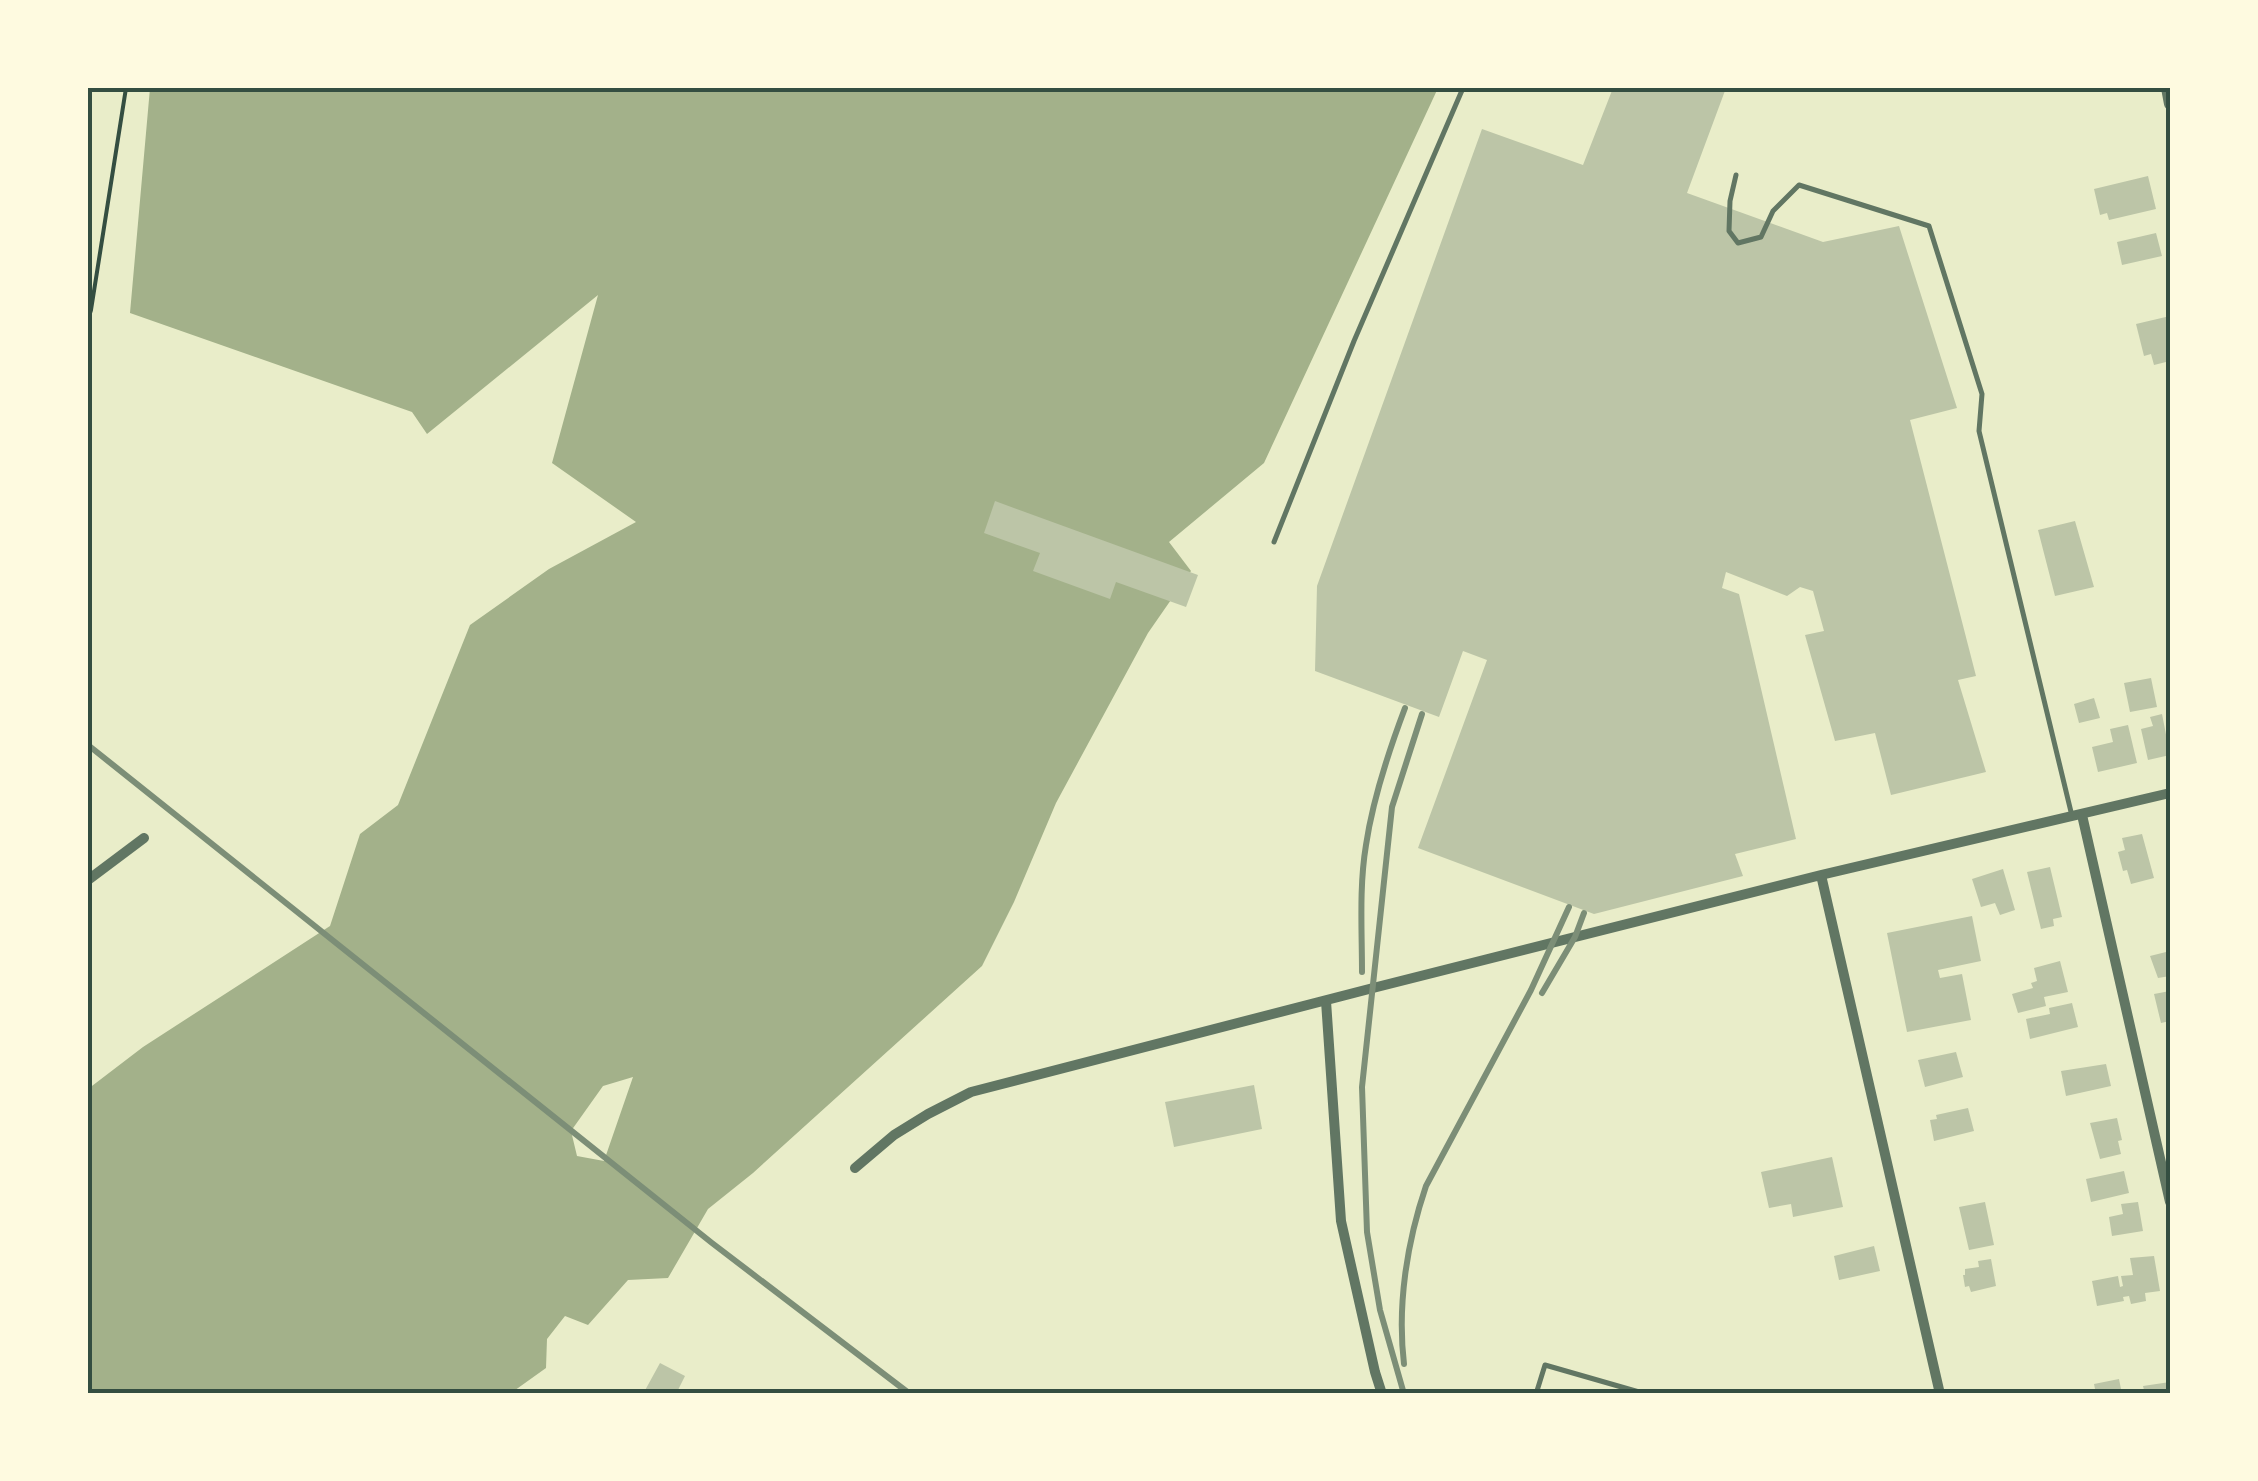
<svg xmlns="http://www.w3.org/2000/svg" width="2258" height="1481" viewBox="0 0 2258 1481" font-family="Signika,sans-serif">
  <style>
    .water { fill: #a3b18a; fill-rule: evenodd }
    .building { fill: #bcc5a7 }
    .lines { fill: none; stroke-linecap: round; stroke-linejoin: round }
    .path { stroke: #344e41; stroke-width: 4 }
    .service { stroke: #617663; stroke-width: 5 }
    .minor { stroke: #617663; stroke-width: 10 }
    .tertiary { stroke: #617663; stroke-width: 12 }
    .rail { stroke: #7c8e77; stroke-width: 6 }
    .neatline { fill: none; stroke: #344e41; stroke-width: 4 }
  </style>
  <rect width="100%" height="100%" fill="#e9edc9"/>
  <path class="water" d="M150,88h1288l-174,375 -95,79 22,29 -43,62 -92,170 -42,99 -32,64 -229,207 -45,36 -40,69 -40,2 -40,45 -23,-9 -18,23 -1,29 -35,25 -423,1v-305l55,-42 187,-121 30,-92 38,-29 72,-180 79,-56 87,-47 -84,-59 46,-168 -171,139 -15,-22 -282,-99zM633,1077l-29,84 -27,-5 -6,-25 32,-45z"/>
  <path class="building" d="M1613,88h113l-39,105 136,49 76,-16 58,182 -47,12 66,256 -18,4 28,92 -95,23 -16,-62 -40,8 -30,-106 19,-4 -11,-40 -13,-4 -13,9 -61,-24 -4,16 17,6 57,245 -61,15 8,22 -149,38 -176,-66 69,-188 -24,-9 -24,66 -124,-46 2,-85 165,-457 101,36z
    M2148,176l8,33 -47,11 -2,-7 -7,2 -6,-26z
    M2156,233l6,23 -40,9 -5,-23z
    M2170,316v45l-16,4 -3,-11 -7,2 -8,-32z
    M995,501l203,74 -12,32 -70,-25 -6,17 -77,-28 7,-18 -56,-20z
    M2075,521l19,66 -39,9 -17,-66z
    M2151,678l6,29 -27,5 -6,-29z
    M2094,698l6,20 -21,5 -5,-19z
    M2162,714l8,41 -22,5 -7,-31 12,-3 -3,-9z
    M2128,725l9,38 -39,9 -6,-25 21,-5 -3,-13z
    M2142,834l12,44 -23,6 -4,-14 -4,1 -5,-19 7,-2 -3,-12z
    M2050,867l12,50 -9,2 1,7 -13,3 -14,-57z
    M2003,869l12,41 -15,5 -5,-12 -14,4 -9,-28z
    M1972,916l9,45 -43,9 2,8 22,-4 9,46 -64,12 -20,-99z
    M2170,951v25l-12,2 -8,-22z
    M2060,961l8,31 -24,5 2,9 -28,7 -6,-19 21,-6 -2,-5 6,-2 -3,-13z
    M2170,991v30l-9,2 -7,-29z
    M2072,1003l6,24 -48,12 -4,-20 24,-5 -1,-6z
    M1956,1052l7,25 -38,10 -7,-27z
    M2106,1064l5,22 -45,10 -5,-25z
    M1254,1085l8,44 -88,18 -9,-45z
    M1968,1108l6,23 -40,10 -4,-21 7,-1 -1,-4z
    M2117,1118l5,22 -4,1 3,13 -21,5 -10,-36z
    M1832,1157l11,50 -50,10 -2,-13 -22,4 -8,-36z
    M2124,1171l5,22 -38,9 -5,-23z
    M1985,1202l9,43 -25,5 -10,-43z
    M2138,1202l5,29 -31,5 -3,-19 14,-3 -2,-10z
    M1874,1246l6,25 -41,9 -5,-24z
    M2154,1256l6,35 -15,2 1,8 -15,3 -2,-8 -6,1 1,4 -27,5 -5,-25 26,-5 2,11 3,-1 -2,-10 12,-1 -3,-17z
    M1991,1259l5,27 -25,6 -2,-6 -4,1 -2,-12h2v-6l14,-2 -1,-6z
    M660,1363l25,13 -9,18h-33z
    M2119,1379l3,15h-26l-2,-10z
    M2170,1382v12h-25l-2,-8z"/>
  <g class="lines">
    <path class="path" d="M88,319l3,-9 35,-222"/>
    <path class="service" d="M1736,175l-6,26 -1,30 9,12 23,-6 12,-26 26,-26 130,41 53,168 -3,37 93,385
      M1274,542l80,-201 109,-253
      M1536,1394l9,-29 101,29"/>
    <path class="minor" d="M2082,815l88,387
      M1821,875l119,519
      M88,880l56,-42
      M1326,1001l15,220 34,151 7,22
      M855,1168l39,-33 34,-21 43,-22 402,-104 448,-113 349,-82"/>
    <path class="tertiary" d="M2167,88l3,16"/>
    <path class="rail" d="M88,745l624,498 198,151
      M1362,972c0,-42 -3,-85 4,-127 7,-47 22,-92 39,-137
      M1542,993l33,-56 9,-24
      M1404,1364c-7,-59 3,-122 22,-178l105,-196 38,-83
      M1404,1394l-24,-84 -13,-78 -5,-145 30,-280 30,-93"/>
  </g>
  <rect width="2258" height="1481" fill="none" stroke="#fefae0" stroke-width="180"/>
  <rect x="90" y="90" width="2078" height="1301" class="neatline"/>
</svg>
